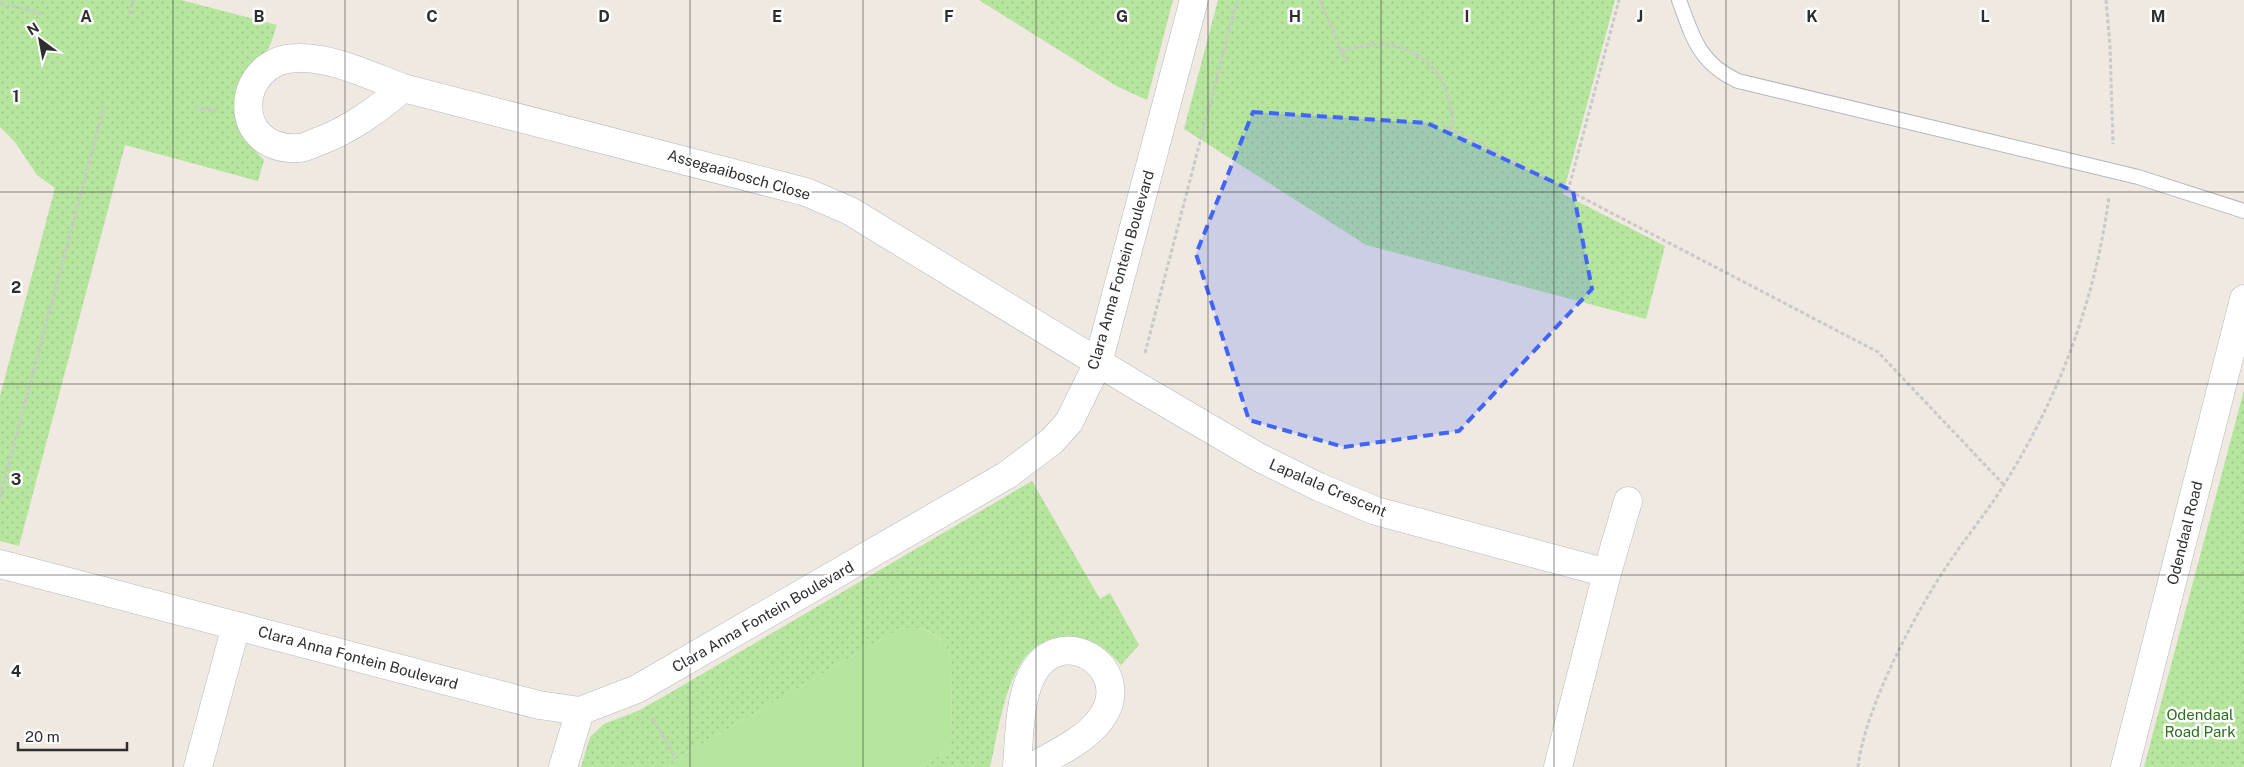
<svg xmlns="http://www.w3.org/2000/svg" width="2244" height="767" viewBox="0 0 2244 767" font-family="'Public Sans',sans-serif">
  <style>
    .grass { fill: #b6e59e }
    .park { fill: url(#park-dots) }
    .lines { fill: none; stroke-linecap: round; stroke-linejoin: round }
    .lane-casing { stroke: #b4b7c1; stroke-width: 16 }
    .street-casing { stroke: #b4b7c1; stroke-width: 29 }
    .path { stroke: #c9c9c9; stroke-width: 3; stroke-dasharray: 4 2.5; stroke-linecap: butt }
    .lane { stroke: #fff; stroke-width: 14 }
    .street { stroke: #fff; stroke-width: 28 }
    .marked { fill: #4264fb; fill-opacity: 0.2; stroke: #4264fb; stroke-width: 4; stroke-dasharray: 10 6; stroke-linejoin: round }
    .grid { fill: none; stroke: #2e2e2e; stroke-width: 1; stroke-opacity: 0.55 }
    .labels { text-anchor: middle; stroke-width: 5; stroke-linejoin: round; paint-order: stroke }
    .street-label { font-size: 15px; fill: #2e2e2e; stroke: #fff }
    .park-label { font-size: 15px; fill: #2c6e1b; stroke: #fff }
    .grid-label { font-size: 16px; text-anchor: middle; font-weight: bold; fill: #2e2e2e; stroke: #fff; stroke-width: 5; stroke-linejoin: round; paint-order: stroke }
  </style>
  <defs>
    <pattern id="park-dots" width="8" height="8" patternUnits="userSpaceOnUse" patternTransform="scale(1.25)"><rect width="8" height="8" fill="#b6e59e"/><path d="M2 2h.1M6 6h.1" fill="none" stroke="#9dc588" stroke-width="1.8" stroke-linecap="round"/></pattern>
  </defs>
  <rect width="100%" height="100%" fill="#efe9e1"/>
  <path class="grass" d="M912,627c22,4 35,13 40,35l-1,87 -31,18h-251l7,-8 223,-130z"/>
  <path class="park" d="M0,0h181l96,25c-3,7 -5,19 -10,25 -6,8 -16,13 -22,22 -18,31 -6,65 19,88l-6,21 -133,-36 -106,401 -19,-5v-145l55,-208 -18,-13 -22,-33 -15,-15z
    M979,0h194l-26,100 -29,-13z
    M1218,0h397l-52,194 102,52 -19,73 -280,-74 -182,-116z
    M2244,390v377h-100z
    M1032,481l68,118 10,-6 29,52 -18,20c-15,-17 -29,-26 -52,-27 -62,-4 -68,86 -79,129h-70l31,-18 1,-87c-6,-27 -27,-38 -53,-33l-223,130 -7,8h-88l9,-30 14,-13 36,-14 28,-16z"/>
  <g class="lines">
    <g class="lane-casing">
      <path id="lane" d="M1679,0c14,38 20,63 59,81l400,96 106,34"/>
    </g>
    <g class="street-casing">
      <path id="street" d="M403,88c-26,22 -53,42 -86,54 -6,2 -12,6 -18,6 -71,4 -64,-90 -1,-90 35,-1 72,18 105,30l403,104 44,19 287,175 123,72 59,29 57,24 231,62
        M0,564l539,141 41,6 57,-22 370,-214 45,-34 17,-19 29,-59 96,-363
        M198,767l38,-141
        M563,767l17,-56
        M1017,767c2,-27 2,-57 11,-83 26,-70 112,-16 72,36 -16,21 -45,34 -68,47
        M1558,767l49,-194 21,-72
        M2125,767l119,-468"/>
    </g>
    <path class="path" d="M1320,0l26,62
      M2106,0l4,46 3,98
      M0,3l43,11
      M129,14l4,-14
      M1341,52c62,-24 114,12 111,78
      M195,107l22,4
      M1443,125l435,227 126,133
      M1568,191l51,-191
      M1145,353l92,-353
      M0,497l104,-390
      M653,718l23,41
      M1858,767c7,-61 61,-162 97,-213 16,-23 35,-46 50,-71 55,-88 90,-183 104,-286"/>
    <use href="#lane" class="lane"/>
    <use href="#street" class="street"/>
  </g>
  <path class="marked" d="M1253,112l174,11 146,68 19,98 -133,142 -115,16 -95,-27 -53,-166z"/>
  <path class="grid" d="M173,0v767M345,0v767M518,0v767M690,0v767M863,0v767M1036,0v767M1208,0v767M1381,0v767M1554,0v767M1726,0v767M1899,0v767M2071,0v767M0,192h2244M0,384h2244M0,575h2244"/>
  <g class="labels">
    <g class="street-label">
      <text transform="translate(739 175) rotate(16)" y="5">Assegaaibosch Close</text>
      <text transform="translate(1121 270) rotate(-74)" y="5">Clara Anna Fontein Boulevard</text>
      <text transform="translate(1328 488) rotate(23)" y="5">Lapalala Crescent</text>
      <text transform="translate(2185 533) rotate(-76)" y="5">Odendaal Road</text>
      <text transform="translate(763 617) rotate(-30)" y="5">Clara Anna Fontein Boulevard</text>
      <text transform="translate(358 658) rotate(15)" y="5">Clara Anna Fontein Boulevard</text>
    </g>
    <g class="park-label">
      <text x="2200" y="720">Odendaal<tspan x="2200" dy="17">Road Park</tspan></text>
    </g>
  </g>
  <g class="grid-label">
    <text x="86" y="22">A</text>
    <text x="259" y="22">B</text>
    <text x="432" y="22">C</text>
    <text x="604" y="22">D</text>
    <text x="777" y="22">E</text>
    <text x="949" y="22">F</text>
    <text x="1122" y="22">G</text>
    <text x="1295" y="22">H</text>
    <text x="1467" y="22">I</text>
    <text x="1640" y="22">J</text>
    <text x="1812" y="22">K</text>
    <text x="1985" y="22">L</text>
    <text x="2158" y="22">M</text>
    <text x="16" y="102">1</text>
    <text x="16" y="293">2</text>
    <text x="16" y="485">3</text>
    <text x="16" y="677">4</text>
  </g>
  <g transform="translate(40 40) rotate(328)" stroke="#ffffff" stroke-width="4" paint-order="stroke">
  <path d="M0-4L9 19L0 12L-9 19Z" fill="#2e2e2e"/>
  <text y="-8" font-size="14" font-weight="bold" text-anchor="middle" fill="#2e2e2e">N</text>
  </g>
  <path d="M18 742v8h109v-8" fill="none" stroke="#2e2e2e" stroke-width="2.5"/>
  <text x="25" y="742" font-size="15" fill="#2e2e2e" stroke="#ffffff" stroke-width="4" paint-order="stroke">20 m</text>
</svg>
